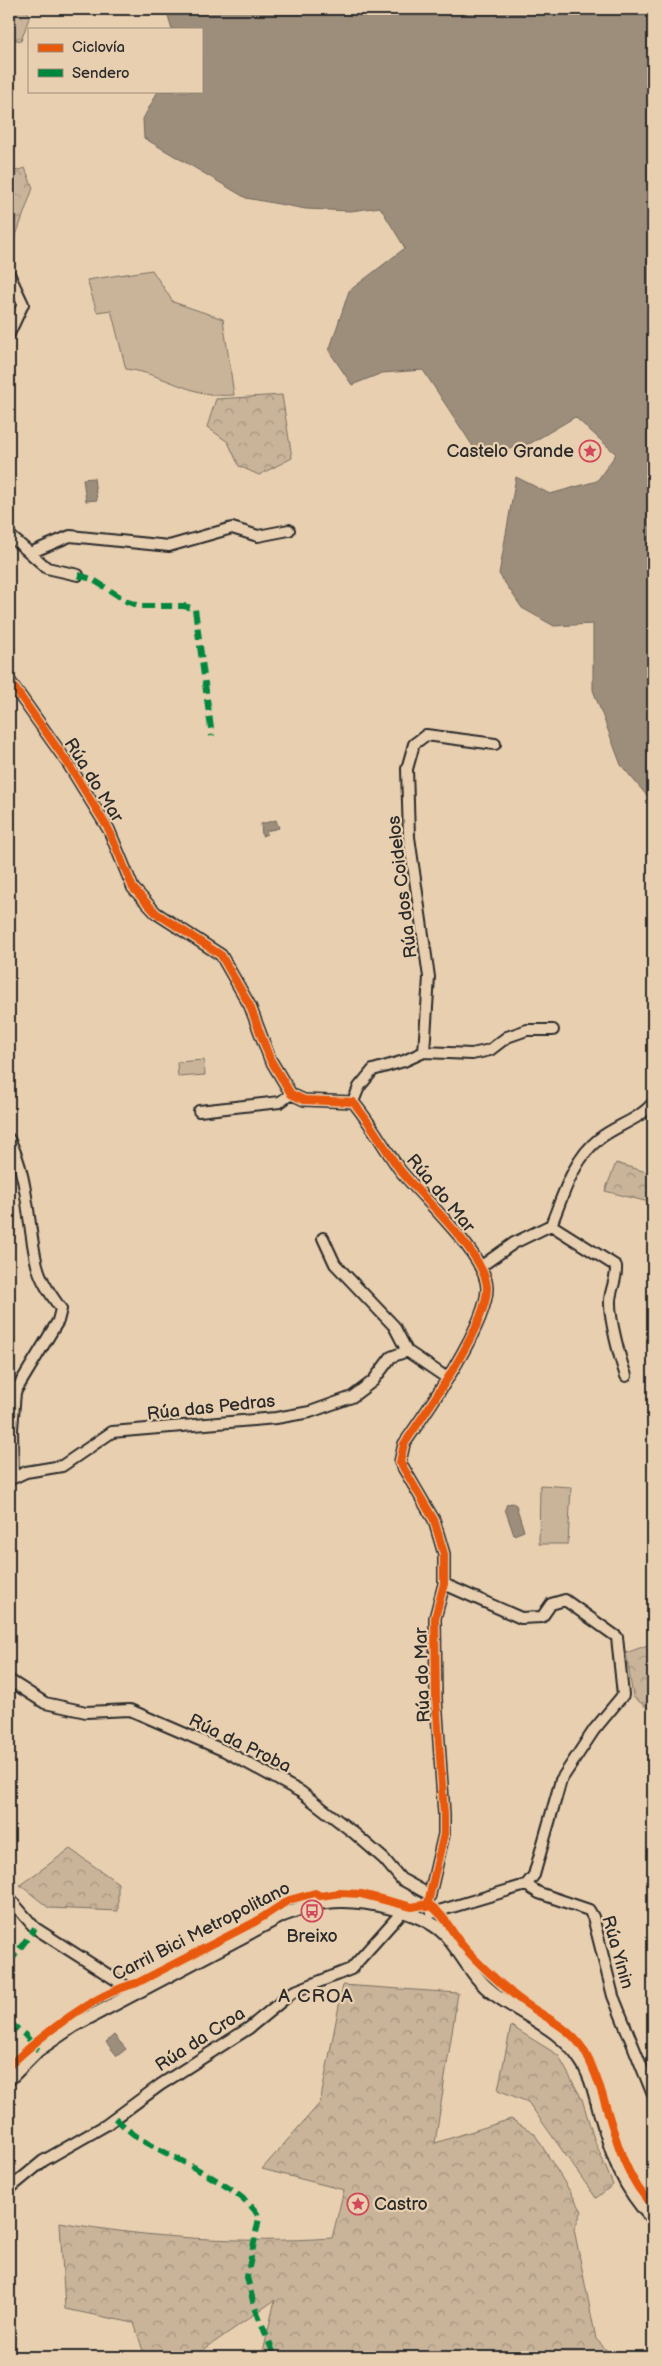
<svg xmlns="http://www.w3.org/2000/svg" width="662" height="2366" viewBox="0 0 662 2366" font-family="'Balsamiq Sans',sans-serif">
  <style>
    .forest { fill: url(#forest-crowns); stroke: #7a7062 }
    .pitch { fill: #c9b49a; stroke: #7a7062 }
    .water { fill: #9d8e7b; stroke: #6f665b }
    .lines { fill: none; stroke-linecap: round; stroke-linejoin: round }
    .minor-casing { stroke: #2b2b2b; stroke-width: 14 }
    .major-casing { stroke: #2b2b2b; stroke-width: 16 }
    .minor { stroke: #e8cfb0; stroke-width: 10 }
    .major { stroke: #e8cfb0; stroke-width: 12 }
    .quiet { stroke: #00873e; stroke-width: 6; stroke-dasharray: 12 6; stroke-linecap: butt }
    .cycleway-casing { stroke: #e8cfb0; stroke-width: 11 }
    .cycleway { stroke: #e8590c; stroke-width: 8 }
    .labels { text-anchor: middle; stroke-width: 4.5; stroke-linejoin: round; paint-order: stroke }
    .poi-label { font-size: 18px; fill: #2b2b2b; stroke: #e8cfb0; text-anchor: end }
    .street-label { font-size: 18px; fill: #2b2b2b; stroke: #e8cfb0 }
    .neighbourhood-label { font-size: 19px; letter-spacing: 1px; fill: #2b2b2b; stroke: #e8cfb0 }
  </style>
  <defs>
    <pattern id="forest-crowns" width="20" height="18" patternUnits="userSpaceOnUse" patternTransform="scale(1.25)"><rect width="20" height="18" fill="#c9b49a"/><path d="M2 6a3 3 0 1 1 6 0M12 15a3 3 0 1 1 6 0" fill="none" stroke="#a3937e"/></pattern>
  </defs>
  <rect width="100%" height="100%" fill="#e8cfb0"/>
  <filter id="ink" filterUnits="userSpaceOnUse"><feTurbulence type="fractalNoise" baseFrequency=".02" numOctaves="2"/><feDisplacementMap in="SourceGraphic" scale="10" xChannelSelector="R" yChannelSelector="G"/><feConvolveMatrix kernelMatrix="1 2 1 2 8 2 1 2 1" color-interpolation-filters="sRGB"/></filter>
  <g filter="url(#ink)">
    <path class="forest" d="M9,9h16l5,6 -9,26 -12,-3z
      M25,168l8,20 -19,53 -5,-1v-67z
      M282,395l10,63 -33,17 -20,-9 -11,-24 -21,-15 9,-28z
      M616,1163l37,11v29l-48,-12z
      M653,1643v69l-20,-15 -7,-44z
      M70,1849l48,34v28l-69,-3 -29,-23z
      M343,1985l115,8 -23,150 76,-24 23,14 48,78 -8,18 22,110 17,18h-351l13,-57 -82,57h-48l-11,-34 -69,-14 -5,-87c89,16 181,22 272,16l12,-48 -82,-21 58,-66z
      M511,2026l47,29 24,44 12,40 19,46 -17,13 -68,-96 -30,-12z"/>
    <path class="pitch" d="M152,270l21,32 50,17 11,76c-41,4 -68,-21 -108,-26l-15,-59 -14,2 -10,-32z
      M204,1060l1,15 -27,2 -1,-15z
      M540,1485l31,2 -3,57h-29z"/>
    <path class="water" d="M166,9h487v789l-5,-1 -27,-32 -28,-75v-66l-39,2 -32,-18 -23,-34 17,-97 34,17 47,-13 19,-27 -41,-37 -44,26 -51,14 -57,-87 -41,3 -30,12 -23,-34 20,-60 56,-43 -25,-41 -29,4 -45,-2 -60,-11 -102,-60 -1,-19 15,-28h43v-62h-29z
      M94,478l3,22 -11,1 -3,-22z
      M276,820l3,8 -13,3 1,3 -5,2 -1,-12z
      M512,1503l4,2 8,26 -10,4 -9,-26 2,-5z
      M114,2035l12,14 -9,7 -11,-14z"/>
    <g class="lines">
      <g class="minor-casing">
        <path id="minor" d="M9,274l14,30 -14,30
          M9,535l21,18 40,-17 99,10 63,-18 26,8 31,-6
          M30,553l17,15 31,7
          M9,680l60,85 40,65 24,58 23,25 65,42 29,51 20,53 21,35 13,6 49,2c18,21 31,46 47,68 22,28 86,84 87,118 0,38 -61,124 -83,156l-4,18 34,58 10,34v30l-9,34 1,81 8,115v20l-17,73
          M424,1052l5,-75 -20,-140 -2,-68 7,-25 12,-9 69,9
          M353,1102l6,-15 14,-17 31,-9 20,-9 48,2 18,-4 17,-13 20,-7h26
          M199,1111l81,-9 11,-8
          M9,1139c20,38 18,84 28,126 4,16 14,30 24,44l-3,12 -43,71 -3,37 1,49
          M551,1225l65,41c1,13 -5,22 -6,34 -1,18 10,59 16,76
          M323,1238l12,26 59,62 13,25 40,27
          M480,1267l34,-24 37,-18c12,-29 22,-66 48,-86 17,-14 39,-18 54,-36
          M9,1480l17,-8 36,-6 50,-34 164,-14 34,-6 42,-15 21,-16 18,-24 16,-6
          M9,1680l36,23 41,9 44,-2 95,41 76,41 53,41 30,26 17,20 29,16
          M526,1885l13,8 50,17 4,7 20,79 40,99
          M9,1898l26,30 100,64
          M432,1913l94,-28 8,-10 27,-95 33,-50 29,-35 -6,-58 -52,-37 -14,4 -9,13 -21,1 -77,-34
          M9,2189l34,-28 63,-36 54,-40 89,-57 44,-36 58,-23 51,-57"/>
      </g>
      <g class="major-casing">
        <path id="major" d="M9,2079l29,-29 35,-24 210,-111c14,-5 28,-12 44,-13 33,-4 94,8 118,32 17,19 27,43 48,59 28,21 67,35 87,66 11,15 15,35 20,53 12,42 22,75 53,107"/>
      </g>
      <use href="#minor" class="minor"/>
      <use href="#major" class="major"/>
      <path class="quiet" d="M78,575l14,4 36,23 13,4h43l11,3 17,127
        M9,1963l26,-35
        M9,2022l15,12 14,16
        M115,2118c9,8 17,16 27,22 27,16 108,51 117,78l-12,59 7,28 21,52"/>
      <g class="cycleway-casing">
        <path id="cycleway" d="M9,680l60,85 40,65 24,58 23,25 65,42 29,51 20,53 21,35 13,6 49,2c18,21 31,46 47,68 22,28 86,84 87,118 0,38 -61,124 -83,156l-4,18 34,58 10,34v30l-9,34 1,81 8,115v20l-17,73
          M9,2066c32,-30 84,-72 128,-83l118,-61 34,-22 26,-7 5,3 20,-3 21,1 51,13 16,-3c17,10 23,28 36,43 14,17 33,33 49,47 24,21 58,31 73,60 26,49 27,112 67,152"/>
      </g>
      <use href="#cycleway" class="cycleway"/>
    </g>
  </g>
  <defs>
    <g id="sight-ring" transform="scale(1.125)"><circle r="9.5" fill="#e8cfb0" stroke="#d1495b" stroke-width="1.5"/><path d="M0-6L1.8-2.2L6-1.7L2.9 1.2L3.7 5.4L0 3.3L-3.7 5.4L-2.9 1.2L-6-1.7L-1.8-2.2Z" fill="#d1495b"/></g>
    <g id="bus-ring" transform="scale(1.125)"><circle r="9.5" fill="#e8cfb0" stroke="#d1495b" stroke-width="1.5"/><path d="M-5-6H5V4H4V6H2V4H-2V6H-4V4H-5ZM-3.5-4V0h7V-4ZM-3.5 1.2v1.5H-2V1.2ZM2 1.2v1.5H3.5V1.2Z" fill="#d1495b"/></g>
  </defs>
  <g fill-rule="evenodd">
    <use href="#sight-ring" x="590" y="451"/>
    <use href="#bus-ring" x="312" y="1911"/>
    <use href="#sight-ring" x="358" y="2204"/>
  </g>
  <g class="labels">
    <g class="poi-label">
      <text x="574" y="457">Castelo Grande</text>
      <text x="312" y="1942" text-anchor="middle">Breixo</text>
      <text x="374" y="2210" text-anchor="start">Castro</text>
    </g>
    <g class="street-label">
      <text transform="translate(94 780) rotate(58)" y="6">Rúa do Mar</text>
      <text transform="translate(402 887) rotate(-97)" y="6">Rúa dos Coidelos</text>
      <text transform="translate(441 1193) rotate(50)" y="6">Rúa do Mar</text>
      <text transform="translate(211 1407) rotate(-6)" y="6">Rúa das Pedras</text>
      <text transform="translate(422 1675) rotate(-92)" y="6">Rúa do Mar</text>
      <text transform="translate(240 1743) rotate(26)" y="6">Rúa da Proba</text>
      <text transform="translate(201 1931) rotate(-27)" y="6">Carril Bici Metropolitano</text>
      <text transform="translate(618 1952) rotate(74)" y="6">Rúa Yinin</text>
      <text transform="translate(200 2039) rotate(-33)" y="6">Rúa da Croa</text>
    </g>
    <g class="neighbourhood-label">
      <text x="316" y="2002">A CROA</text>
    </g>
  </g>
  <rect width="662" height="2366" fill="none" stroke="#e8cfb0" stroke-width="30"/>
  <rect x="15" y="15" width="632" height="2336" fill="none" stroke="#2b2b2b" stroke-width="2" filter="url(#ink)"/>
  <rect x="28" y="28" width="175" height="65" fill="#e8cfb0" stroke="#9c8d7b"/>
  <rect x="38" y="44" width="25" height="8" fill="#e8590c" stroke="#9c8d7b"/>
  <text x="72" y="52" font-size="15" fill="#2b2b2b">Ciclovía</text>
  <rect x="38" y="69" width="25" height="8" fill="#00873e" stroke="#9c8d7b"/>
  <text x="72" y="78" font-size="15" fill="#2b2b2b">Sendero</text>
</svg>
